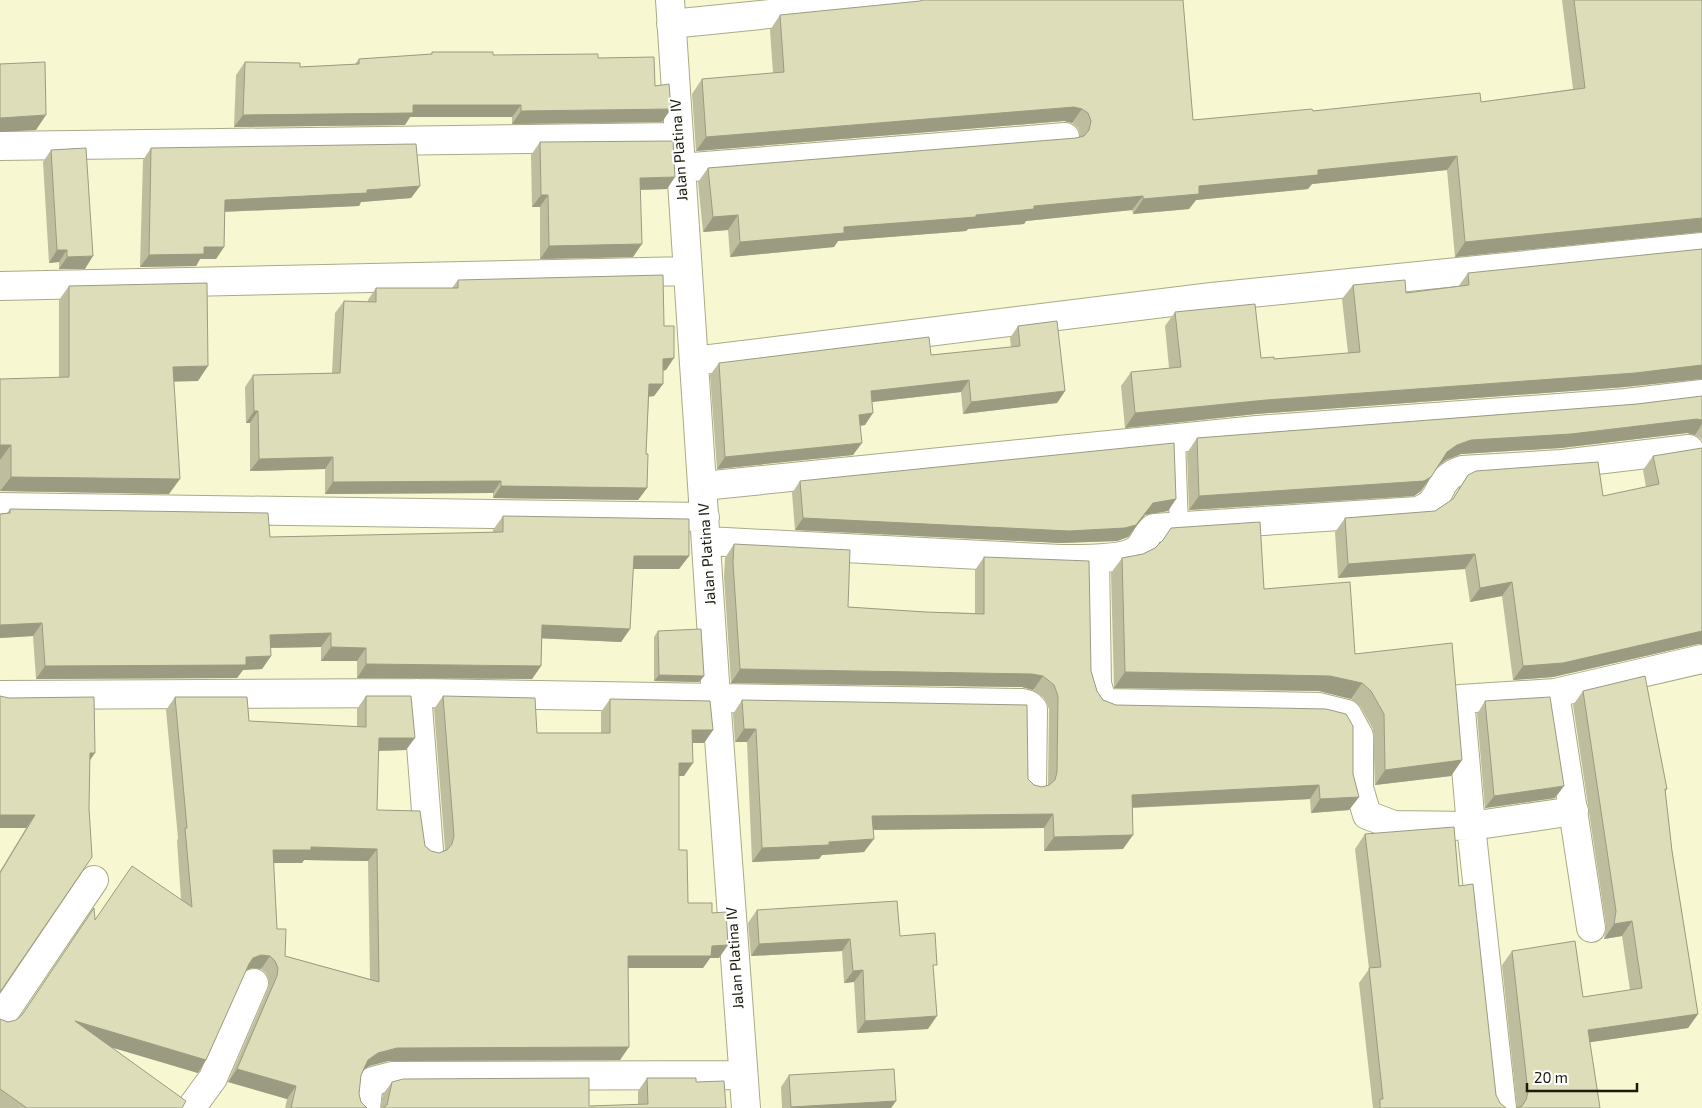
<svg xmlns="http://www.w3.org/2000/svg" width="1702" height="1108" viewBox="0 0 1702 1108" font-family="'Exo 2',sans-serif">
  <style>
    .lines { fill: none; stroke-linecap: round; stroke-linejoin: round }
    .lane-casing { stroke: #abaa87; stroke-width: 20 }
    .street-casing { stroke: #abaa87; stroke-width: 30 }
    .lane { stroke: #fff; stroke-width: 18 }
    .street { stroke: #fff; stroke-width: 28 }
    .wall { fill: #bebe9f; fill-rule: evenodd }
    .shaded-wall { fill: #9b9b82 }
    .building { fill: #ddddb9; stroke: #9b9b82; fill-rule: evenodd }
    .labels { text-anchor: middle; stroke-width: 4.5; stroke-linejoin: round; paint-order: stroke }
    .street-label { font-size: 15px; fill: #1b1b0d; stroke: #fff }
  </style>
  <rect width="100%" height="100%" fill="#f7f7d2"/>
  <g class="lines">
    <g class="lane-casing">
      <path id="lane" d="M1176,439l3,88"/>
    </g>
    <g class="street-casing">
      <path id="street" d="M670,0l46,697 30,411
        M671,24l237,-24
        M0,146l678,-9
        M680,168l385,-31
        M0,286l688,-15
        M694,361l518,-64 490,-50
        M703,486l554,-56 369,-27 76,-9
        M0,507l705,10
        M707,541l353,18c18,0 61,1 75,-8 10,-6 10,-18 19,-23l264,-17c28,-10 15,-32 44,-41l100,-6 127,-15
        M1095,559l2,125 5,16 5,3 212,4 28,7 12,22v52l8,27 27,10 77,1 103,-15
        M417,693l12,157
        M1555,693l36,235
        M0,695l417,-2 605,10 7,2 4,4 -1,76
        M0,1019l94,-139
        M191,1108l22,-30 41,-95
        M366,1108l2,-18 5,-9 19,-5 351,-1
        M1502,1108l-31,-282 -11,-127 95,-6 147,-34"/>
    </g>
    <use href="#lane" class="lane"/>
    <use href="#street" class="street"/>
  </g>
  <path class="wall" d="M1562,0h140l-2,231 -245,26 -8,-87 -135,14 -4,5 -112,11 -7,9 -56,5 -1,-4 -106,11 -2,3 -56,5 -2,2 -128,10 -4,6 -104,10 -2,-27 -25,2 -5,-50 10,-14 368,-30 4,-1v-2l-2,-7 -6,-5 -8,-2 -368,30 -4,-57 10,-15 71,-6 -3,-43 10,-15 413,105 120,-9 168,-9 92,-13z
    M432,52l61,3 105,3 57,28 7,36 -150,2v-7h-102l-5,8 -171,2 2,-52 9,-13 55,5 55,-3 4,-5 72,-5z
    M540,142l127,47 -27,1 -7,67 -93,2v-52h-8l-1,-52z
    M151,148l269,38 -9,12 -50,4 -2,4 -134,6 -1,35 -8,12h-16l-4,7 -56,1 3,-107z
    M51,150l34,119h-26v-7l-10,1 -6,-101z
    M1468,273l232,105 -75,9 -369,27 -131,14 -4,-42 10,-14 38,-4 -4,-42 10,-14 86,46 13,1 74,-6 -6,-54 11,-14 53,8 52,-6z
    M458,280l206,46 2,44 -3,1v13l-9,12 -5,1 -3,57 1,34 -9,12 -145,-2v-5l-168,1v-25l-75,2v-48h-4l-1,-36 8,-12 79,-2 3,-60 9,-12 24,1v-2l8,-12h76z
    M69,286l129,95h-24l-5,113 -169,-3v-112l59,-1v-78z
    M1018,326l47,65 -8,12 -94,11 -2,-22 -89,10 -7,23 -5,1 -7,29 -136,14 -7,-94 9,-12 212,-8 80,-8 -1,-9z
    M1702,396v45l-1,-2 -6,-4 -8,-2 -126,15 -100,6 -15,6 -8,6 -17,25 -7,5 -225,14 -2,-57 10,-15 440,-34z
    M1653,456l45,188 -145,33 -40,3 -11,-84 -32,6 -5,-33 -127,9 -3,-46 10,-14 90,-7 17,-11 16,-25 135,21 43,-9 -3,-17z
    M800,481l376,18 -8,12 -23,4 -17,22 -11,4 -57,2 -265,-13 -3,-37z
    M10,509l260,28 223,-4v-3l10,-14 186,40 -10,13h-46l-3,60 -9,13 -79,-4 -1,28 -9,13 -175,-1v-17h-36v-14l-51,1 1,8 -9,13 -19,1 -6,8 -201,1 -3,-43 -33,2v-124l7,-1z
    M1171,528l93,61 91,65 107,106 -11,16 -76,9 -2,-56 -13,-23 -9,-7 -32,-8 -205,-3 -3,-115 11,-15 21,-4 12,-6 6,-5z
    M734,544l114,63 78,5 49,1v-43l9,-13 107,114 6,20 6,9 13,5 237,69 6,23 -10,13 -38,3 -1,-14 -178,9 -9,41 -79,2v-23l-171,2 -9,22 -42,3 -3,4 -67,3 -5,-120h-12l-2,-28 9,-14 286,79 6,6 8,2 6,-2 1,-76 -5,-11 -11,-8 -11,-3 -291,-4 -7,-106 1,-19z
    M658,631l46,45 -5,6 -45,-1v-44z
    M1583,691l84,98 -2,3 7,59 26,163 -10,14 -98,14 10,66h-83l-15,-143 10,-14 71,46 47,-7 -8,-54 -18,3 2,-13 -33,-221z
    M0,696l90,64 -90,232v-121l26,-43h-26z
    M366,696l40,54 -28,1 -1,59 48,36 6,5 8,2 5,-2 1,-2 -11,-140 9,-13 94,37h64v-21l9,-13 103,31 -9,13h-11l-9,33h-5v74l9,53 24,10 7,45h-9l-7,10h-75l-8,92 -232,1 -19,5 -5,4 -3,5 -2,19 2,8 6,6h-82l2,-9 -59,-17 40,-93 1,-8 -3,-8 -5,-4 -9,-1 -6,2 -40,90 -8,13 -87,-26 71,61h-182v-89l8,3 8,-2 5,-4 74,-97 86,-20 -4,-58 1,-3 -12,-128 9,-13 74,24 108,6v-18zM304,860l64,1 2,118 -85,-23 -8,-27 -4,-66h29z
    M1485,701l70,97 -70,10 -8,-94z
    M1365,834l94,52 37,209 4,8 6,5h-133l-14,-125 10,-14 -14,-120z
    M757,910l143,26 34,34 -6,59 -71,4 -3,-51 -10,1 -2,-32 -91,5 -3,-33z
    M789,1075l107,26 -5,7h-109l-1,-21z
    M647,1078l49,4 30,26h-346l3,-14 9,-12 197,24 49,-1v-14z"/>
  <path class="shaded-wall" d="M413,105h108l-9,12h-102l-5,8 -171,2 9,-12z
    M1074,107l8,2 -10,14 -8,-2 -368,30 10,-14z
    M671,109l-9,13 -150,2 9,-13z
    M46,115l-10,15 -36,2v-14z
    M1457,156l-10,14 -135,14 -4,5 -112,11 -7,9 -56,5 10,-15 56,-13 119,-16z
    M675,177l-8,12 -36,1 9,-12z
    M420,186l-9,12 -50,4 -2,4 -143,6 9,-12z
    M541,195h7l-8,12h-8z
    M1143,196l-11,14 -106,11 -2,3 -56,5 -2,2 -128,10 -4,6 -104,10 10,-15 104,-15 132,-12 58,-9z
    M738,215l-10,15 -25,2 10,-15z
    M1702,218v14l-247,25 10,-15z
    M642,244l-9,13 -93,2 9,-13z
    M204,247h20l-8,12h-16l-4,7 -56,1 9,-12z
    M57,250h10l-8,12 -10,1z
    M93,256l-8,13h-26l8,-12z
    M674,358l-8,12 -12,1 9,-12z
    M1702,365v14l-77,8 -369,27 -131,14 10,-15 131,-13z
    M208,366l-10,15 -35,1 10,-15z
    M969,380l-8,12 -98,11 8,-12z
    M649,384h14l-9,12 -13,1z
    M1065,391l-8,12 -94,11 8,-12z
    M254,411h4l-8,12h-4z
    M873,413l-8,12 -15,2 9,-12z
    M1697,419l5,1v4l-7,11 -8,-2 -126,15 -100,6 -15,6 -9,7 10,-15 10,-7 14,-5z
    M862,443l-9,12 -136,14 8,-12z
    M0,445h11l-11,15z
    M333,457l-8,12 -75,2 9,-12z
    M11,477l169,2 -11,15 -169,-3z
    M1431,477l-10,14 -7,5 -225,14 10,-14z
    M501,481l-8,12 -168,1 8,-12z
    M501,486l146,2 -9,12 -145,-2z
    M1176,499l-8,12 -23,4 -17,22 -11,4 -57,2 -265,-13 8,-12 350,-15z
    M1475,554l-10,15 -127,9 10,-14z
    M634,556h55l-10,13h-54z
    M1512,582l-10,14 -32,6 10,-14z
    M42,623l-9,13 -33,2v-13z
    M542,625l88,4 -9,13 -88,-4z
    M1702,631v13h-4l-145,33 -40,3 10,-14z
    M331,633l-10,14 -61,1 10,-13z
    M331,647l35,1 -9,13h-36z
    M271,656l-9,13 -19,1 -6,8 -201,1 9,-13z
    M366,664l175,2 -9,13 -175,-1z
    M740,669l292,5 11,2 -10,14 -11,-3 -291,-4z
    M1125,672l205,4 32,7 -11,16 -32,-8 -205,-3z
    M659,675l45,1 -5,6 -45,-1z
    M744,729h12l-9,13h-12z
    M692,730h21l-9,13h-20z
    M379,738h36l-9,12 -36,1z
    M90,753h5l-9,13z
    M1462,760l-11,16 -76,9 10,-15z
    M679,763h14l-9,13h-14z
    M1319,785l-9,14 -188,9 10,-13z
    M1564,786l-9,12 -70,10 9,-12z
    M1359,797l-10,13 -38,3 9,-14z
    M1053,814l-9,14 -181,2 9,-14z
    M0,815h35l-9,13h-26z
    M1133,835l-10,14 -79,2 10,-14z
    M874,839l-10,13 -42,3 -3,4 -67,3 10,-14 67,-6z
    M311,847l66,2 -9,12 -64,-1 -2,3h-38l9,-13z
    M1632,921l-10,15 -18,3 10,-15z
    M850,939l-8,12 -91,5 8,-12z
    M728,945l-9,13h-9l-7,10h-84l9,-12 84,-10z
    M261,955l9,1 -9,13 -9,-1 -8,3 -4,5 13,-18z
    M863,970l-9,12 -10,1 9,-12z
    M1698,1014l-10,14 -110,16 10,-14z
    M937,1016l-9,13 -71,4 8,-12z
    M75,1021l131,39 -8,13 -132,-39z
    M629,1047l-9,13 -232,1 -19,5 -9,7 8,-13 10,-7 19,-5z
    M237,1069l59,17 -9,13 -59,-17z
    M896,1101l-5,7h-100v-1z"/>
  <path class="building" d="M923,0h260l10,120 119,-11 1,2 167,-18 1,9 104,-14 -11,-88h128v218l-237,24 -8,-86 -139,14v5l-119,11v8l-56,5v-3l-109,10v3l-58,6v2l-132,10v6l-104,9 -2,-27 -25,2 -5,-49 368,-30 8,-2 5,-6 2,-9 -3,-8 -6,-4 -8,-2 -368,30 -4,-58 82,-7 -4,-57 140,-14z
    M432,52h61v3l105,-1v4l56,-1 1,29 14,-2 2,25 -150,2v-6h-108v8l-170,2 2,-53 55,1v4l59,-3v-5l73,-5z
    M45,62l1,53 -46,3v-54z
    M673,141l2,36 -35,1 2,66 -93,2 -1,-51h-7l-1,-53z
    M416,144l4,42 -53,4v3l-142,7 -1,47h-20v7l-55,1 2,-107z
    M86,148l7,108 -26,1v-7h-10l-6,-100z
    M1702,249v116l-67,8 -369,27 -131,13 -4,-41 50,-5 -6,-55 80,-8 6,54 13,-1v2l86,-7 -7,-67 52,-5 1,13 63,-8 -1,-12z
    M663,275l1,51h10v32l-11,1v25h-14l-3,70h2l-1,34 -146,-2v-5l-168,1v-25l-74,2 -1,-48h-4l-1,-36 87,-2 4,-72 32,1v-14h82v-8z
    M207,283l1,83 -35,1 7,112 -169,-2v-32h-11v-66l69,-2v-91z
    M1057,321l8,70 -94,11 -2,-22 -98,11 2,22 -14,2 3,28 -137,14 -6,-94 210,-26 2,18 89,-9 -2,-20z
    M1702,396v24l-5,-1 -126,15 -100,6 -14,5 -10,7 -16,25 -7,4 -225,15 -2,-58 440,-34z
    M1174,443l2,56 -23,4 -17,22 -11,3 -56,3 -266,-13 -3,-37z
    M1702,448v183l-139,32 -40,3 -11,-84 -32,6 -5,-34 -127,10 -3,-46 90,-7 18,-12 15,-24 8,-4 122,-9 5,34 56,-12 -6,-28z
    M10,509l258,4 2,24 233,-5v-16l186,3v37h-55l-4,73 -88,-4 -1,41 -175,-2v-16l-35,-1v-14l-61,2 1,21 -25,1v8l-201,1 -3,-43 -42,2v-111l10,-1z
    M1260,522l4,67 86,-7 5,72 97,-11 10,117 -77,10 -1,-56 -13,-23 -9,-8 -32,-7 -205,-4 -3,-114 21,-4 12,-6 8,-8 8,-12z
    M734,544l116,6 -2,57 78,5 58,2v-57l105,4 2,110 6,20 6,9 13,5 210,4 20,5 7,12v48l6,23 -39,2 -1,-14 -187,10 1,40 -79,2 -1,-23 -181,2 2,23 -45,3v3l-67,3 -6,-119h-12l-2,-29 285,5 1,74 6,6 8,2 7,-2 6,-5 2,-8 1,-76 -4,-11 -11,-9 -11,-2 -292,-5 -7,-106z
    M701,629l3,47 -45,-1 -1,-44z
    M1645,676l22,113h-2l7,62 26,163 -110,16 12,78h-83l5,-2 4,-6 2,-8 -16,-141 63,-10 8,56 59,-9 -10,-67 -18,3 2,-13 -33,-220z
    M0,696l9,2 85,-1 1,56h-5l-1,55 3,49 -92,135v-119l35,-58h-35z
    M366,696h45l4,42h-36l-2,72 43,1 5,35 6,5 8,2 8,-3 5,-6 2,-8 -11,-140 92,2 2,35h73v-34l100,2 3,29h-21l1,33h-14v87h8l1,53h24v10l14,-1 2,33 -16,1 -1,10h-83l1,91 -232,1 -19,5 -10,7 -7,15 -2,19 2,8 6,6h-76l5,-22 -59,-17 40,-93 1,-8 -3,-7 -5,-5 -9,-1 -8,3 -4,6 -43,96 -131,-39 111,80 -4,7h-155l-27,-19v-70l8,3 8,-2 6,-5 72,-107 1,12 37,-54 60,41 -7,-79h2l-12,-131h72l2,24 117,6zM311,847l66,2 2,133 -94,-26 1,-27h-9l-4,-79h38z
    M1550,697l14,89 -70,10 -9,-95z
    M1454,827l5,59 14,-2 23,211 4,8 6,5h-126v-9h3l-14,-131 12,-1 -16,-133z
    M897,901l3,35 35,-3 2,32h-4l4,51 -72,5 -2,-51 -10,1 -3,-32 -91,5 -2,-34z
    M894,1069l2,32 -105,6 -2,-32z
    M589,1078v28l59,-2 -1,-26h49v4l28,-1 2,27h-343l4,-3 5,-23 11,-3z"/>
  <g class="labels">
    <g class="street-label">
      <text transform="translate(679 150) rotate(-94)" y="5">Jalan Platina IV</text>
      <text transform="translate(707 554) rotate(-94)" y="5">Jalan Platina IV</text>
      <text transform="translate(735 958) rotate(-94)" y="5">Jalan Platina IV</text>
    </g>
  </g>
  <path d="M1527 1083v8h110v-8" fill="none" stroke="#1b1b0d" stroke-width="2.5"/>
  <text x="1534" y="1083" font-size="15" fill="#1b1b0d" stroke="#ffffff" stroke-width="4" paint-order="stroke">20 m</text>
</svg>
